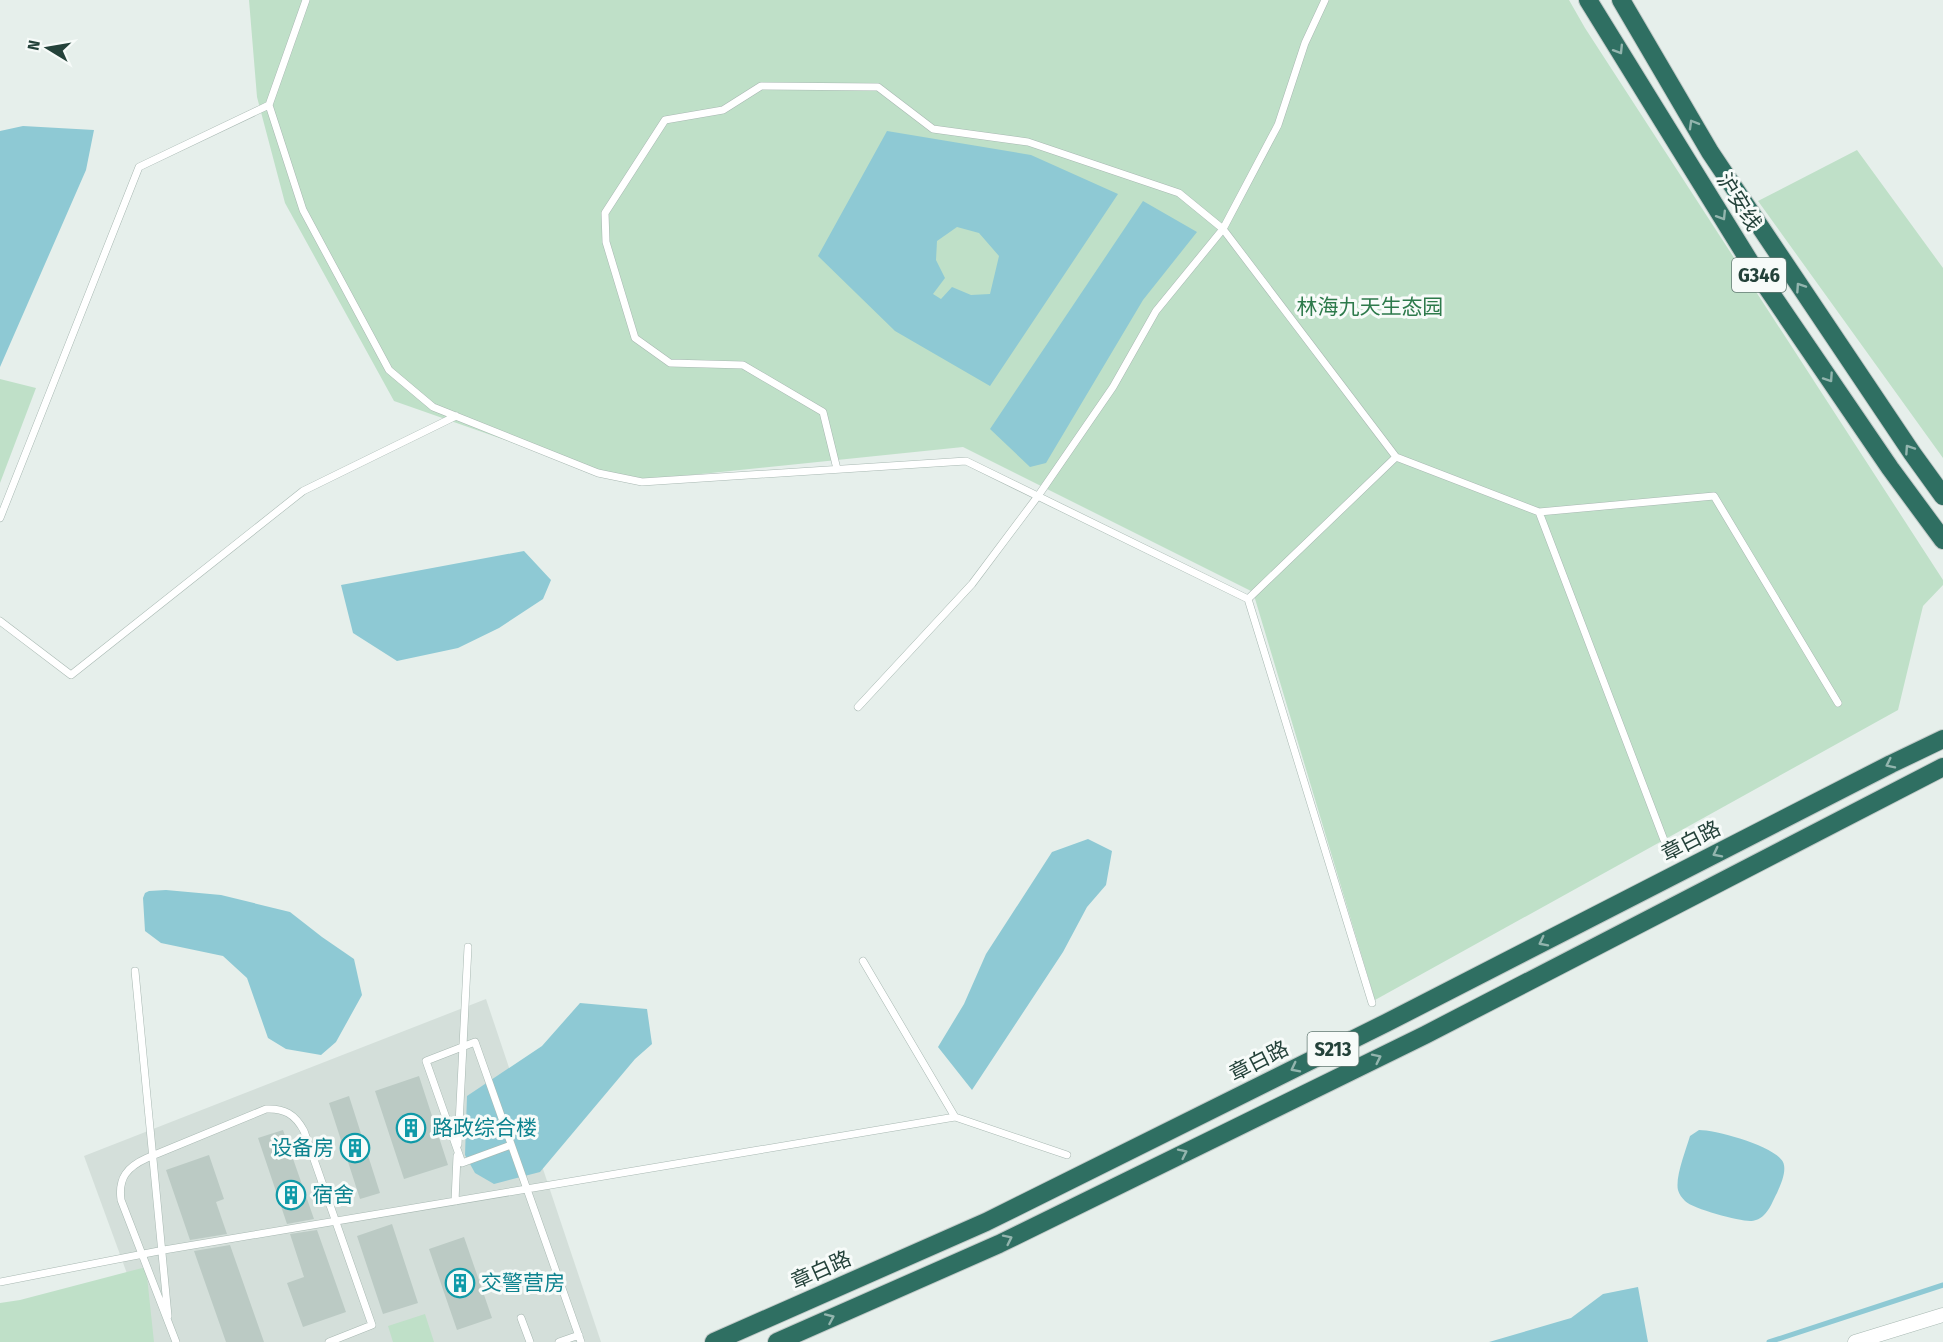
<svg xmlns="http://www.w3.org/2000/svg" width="1943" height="1342" viewBox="0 0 1943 1342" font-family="'Fira Sans Condensed','Noto Sans SC',sans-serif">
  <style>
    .built { fill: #d4dfda }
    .green { fill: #bfe0c8 }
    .water { fill: #8ec9d4; fill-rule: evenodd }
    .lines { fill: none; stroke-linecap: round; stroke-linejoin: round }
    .stream { stroke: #8ec9d4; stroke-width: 5 }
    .building { fill: #bbcac4 }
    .lane-casing { stroke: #a8b8b2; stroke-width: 8 }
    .street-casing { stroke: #a8b8b2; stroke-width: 15 }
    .highway-casing { stroke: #c2cac8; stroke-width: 20 }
    .lane { stroke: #fff; stroke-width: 7 }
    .street { stroke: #fff; stroke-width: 14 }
    .highway { stroke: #2f6f62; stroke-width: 18 }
    .oneway { stroke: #93b5ae }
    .labels { text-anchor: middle; stroke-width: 6; stroke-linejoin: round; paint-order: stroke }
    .shield { fill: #f7fbf9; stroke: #637a73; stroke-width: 1.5 }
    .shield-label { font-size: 20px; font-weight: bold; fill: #24423a }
    .street-label { font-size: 21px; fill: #24423a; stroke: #f7fbf9 }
    .park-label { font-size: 21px; fill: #2d7a4b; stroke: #f7fbf9 }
    .culture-label { font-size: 21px; fill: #0d838f; stroke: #f7fbf9; text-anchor: start }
  </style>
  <rect width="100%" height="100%" fill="#e6efeb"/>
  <path class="built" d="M486,999l115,343h-449l-68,-186z"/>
  <path class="green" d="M249,0h1320l16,28 358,552v5l-20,21 -25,104 -523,290 -122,-408 -290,-145 -339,35 -230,-81 -109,-198 -28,-106z
    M1857,150l86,118v190l-185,-257z
    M0,379l36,9 -36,95z
    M146,1267l8,75h-154v-39l20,-3z
    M425,1314l9,28h-41l-5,-16z"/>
  <path class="water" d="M23,126l71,4 -8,40 -86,197v-236z
    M887,131l144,24 87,39 -128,192 -95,-55 -77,-75zM957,227l22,6 20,23 -9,38 -19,1 -19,-8 -11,12 -8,-5 12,-16 -9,-18 1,-19z
    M1143,201l54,31 -54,68 -97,163 -16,4 -40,-38z
    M524,551l27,29 -8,19 -44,29 -41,20 -61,13 -44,-28 -12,-48z
    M1088,839l24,12 -6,34 -19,22 -24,45 -91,138 -34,-43 26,-43 22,-50 66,-102z
    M166,890l55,5 69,17 32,25 32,22 8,36 -26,47 -15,13 -35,-6 -18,-11 -21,-60 -24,-22 -62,-13 -16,-12 -2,-33 2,-5 4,-2z
    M580,1003l67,6 5,35 -17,15 -95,113 -46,12 -19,-11 -10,-18 2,-59 75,-50z
    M1699,1130c17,0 76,16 84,32 4,9 -2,22 -6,31 -4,7 -7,17 -14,23 -3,3 -9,5 -13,5 -11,0 -57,-12 -65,-20 -3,-3 -6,-7 -7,-11 -3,-13 8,-40 12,-54z
    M1638,1287l10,55h-159l82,-24 32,-24z"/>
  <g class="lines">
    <path class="stream" d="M1769,1342l174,-57"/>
  </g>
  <path class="building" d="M419,1076l29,89 -44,14 -29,-88z
    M349,1096l31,97 -20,6 -31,-96z
    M283,1130l31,89 -27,5 -29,-86z
    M209,1155l15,44 -8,3 11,32 -37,6 -24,-70z
    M392,1224l26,79 -35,11 -26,-78z
    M317,1230l29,82 -43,15 -16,-44 17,-6 -14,-43z
    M464,1237l28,81 -35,12 -28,-81z
    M230,1245l34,97h-38l-32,-91z"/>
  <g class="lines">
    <g class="lane-casing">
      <path id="lane" d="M306,0l-37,105 34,105 86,160 44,37 165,66 44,9 324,-21 282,138 124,404
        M837,469l-14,-57 -80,-47 -73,-2 -35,-25 -29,-96 -1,-29 60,-93 58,-10 38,-24 117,1 55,42 95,13 151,51 44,36 173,228 143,55 175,-16 124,207
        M1539,512l125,328
        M0,518l139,-351 130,-62
        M1248,599l148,-142
        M0,621l71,54 232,-184 153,-75
        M858,707l114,-123 66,-88 75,-109 43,-76 67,-82 55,-104 27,-82 20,-43
        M863,961l92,156 112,38
        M135,971l33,345
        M458,1144l10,-197
        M511,1145l-49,18 -36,-102 49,-19 106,300
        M455,1201l2,-45
        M0,1282l164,-32 791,-133
        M521,1318l9,24
        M176,1342l-55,-142c-3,-22 6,-33 26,-42l119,-49c18,-1 29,5 38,22l68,194 -43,17
        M559,1342l20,-7"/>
    </g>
    <g class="street-casing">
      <path id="street" d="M1855,1342l88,-27"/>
    </g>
    <g class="highway-casing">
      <path id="highway" d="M1588,0l165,267 137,201 53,72
        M1621,0l89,152 202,301 31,43
        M714,1342l272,-120 400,-199 505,-259 52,-25
        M777,1342l222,-98 426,-209 518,-268"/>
    </g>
    <use href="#lane" class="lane"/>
    <use href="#street" class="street"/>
    <use href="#highway" class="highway"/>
  </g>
  <defs><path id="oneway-chevron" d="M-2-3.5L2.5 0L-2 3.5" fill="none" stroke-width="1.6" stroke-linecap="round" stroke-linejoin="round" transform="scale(1.5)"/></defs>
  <g class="oneway">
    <use href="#oneway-chevron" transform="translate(1619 50) rotate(58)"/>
    <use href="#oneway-chevron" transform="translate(1693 124) rotate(-120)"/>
    <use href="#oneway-chevron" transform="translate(1722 216) rotate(58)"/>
    <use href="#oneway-chevron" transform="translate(1800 287) rotate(-124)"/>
    <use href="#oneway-chevron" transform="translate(1829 378) rotate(56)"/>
    <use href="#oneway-chevron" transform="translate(1909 449) rotate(-124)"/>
    <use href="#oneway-chevron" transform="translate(1890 764) rotate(154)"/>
    <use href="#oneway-chevron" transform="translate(1717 853) rotate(153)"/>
    <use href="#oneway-chevron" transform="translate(1543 942) rotate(153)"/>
    <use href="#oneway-chevron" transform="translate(1377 1058) rotate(-26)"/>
    <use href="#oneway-chevron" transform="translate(1295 1068) rotate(153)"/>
    <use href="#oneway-chevron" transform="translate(1183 1153) rotate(-26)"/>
    <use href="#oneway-chevron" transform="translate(1008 1239) rotate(-26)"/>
    <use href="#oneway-chevron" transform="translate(830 1318) rotate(-24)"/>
  </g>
  <defs>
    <g id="building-ring" transform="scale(1.5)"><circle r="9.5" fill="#f7fbf9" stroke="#0f9aa8" stroke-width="1.5"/><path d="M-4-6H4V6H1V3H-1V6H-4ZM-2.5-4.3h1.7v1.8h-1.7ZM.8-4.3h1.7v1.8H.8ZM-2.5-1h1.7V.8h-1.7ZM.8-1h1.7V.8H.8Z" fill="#0f9aa8"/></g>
  </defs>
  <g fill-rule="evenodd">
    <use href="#building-ring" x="411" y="1128"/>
    <use href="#building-ring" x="355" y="1148"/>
    <use href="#building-ring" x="291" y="1195"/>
    <use href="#building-ring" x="460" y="1283"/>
  </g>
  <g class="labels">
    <g class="shield">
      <rect x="1732" y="258" width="54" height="34" rx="4.5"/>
      <rect x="1307.5" y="1032" width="51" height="34" rx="4.5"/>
    </g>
    <g class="shield-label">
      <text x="1759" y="282">G346</text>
      <text x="1333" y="1056">S213</text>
    </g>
    <g class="street-label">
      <text transform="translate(1739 202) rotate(58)" y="7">沪安线</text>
      <text transform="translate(1691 841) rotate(-27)" y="7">章白路</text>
      <text transform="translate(1259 1061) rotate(-27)" y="7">章白路</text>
      <text transform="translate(821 1270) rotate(-24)" y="7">章白路</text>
    </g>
    <g class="park-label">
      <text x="1370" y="314">林海九天生态园</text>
    </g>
    <g class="culture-label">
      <text x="432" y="1135">路政综合楼</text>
      <text x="334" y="1155" text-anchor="end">设备房</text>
      <text x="312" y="1202">宿舍</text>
      <text x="481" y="1290">交警营房</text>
    </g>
  </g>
  <g transform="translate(48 48) rotate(281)" stroke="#f7fbf9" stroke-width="4.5" paint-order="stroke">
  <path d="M0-4.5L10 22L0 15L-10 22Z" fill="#24423a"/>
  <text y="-9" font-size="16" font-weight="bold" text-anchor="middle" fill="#24423a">N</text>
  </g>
</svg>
